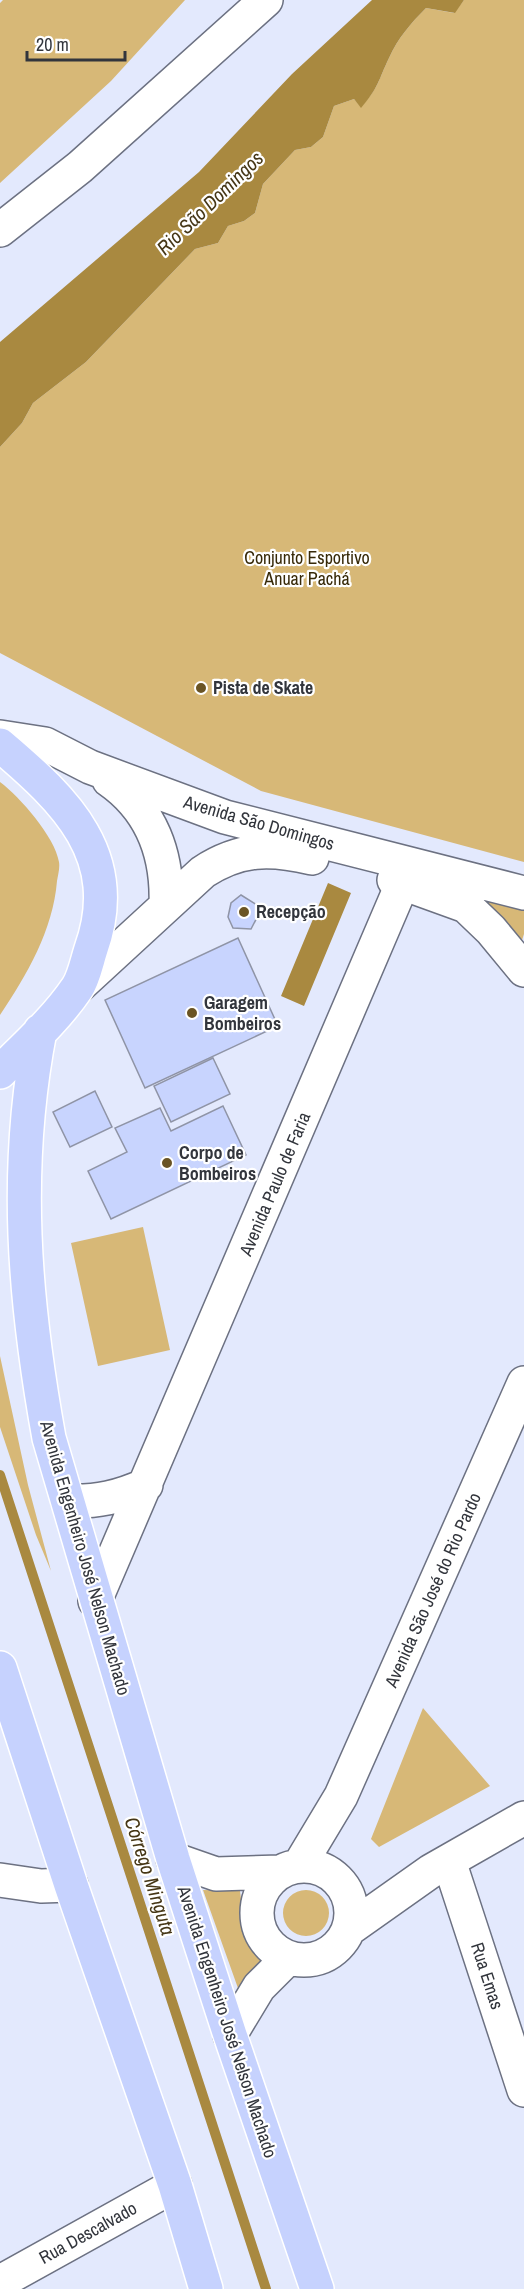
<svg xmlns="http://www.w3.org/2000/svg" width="524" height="2289" viewBox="0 0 524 2289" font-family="'Archivo Narrow',sans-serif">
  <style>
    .green { fill: #d7b877 }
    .water { fill: #a98940 }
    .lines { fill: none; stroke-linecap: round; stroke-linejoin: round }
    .stream { stroke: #a98940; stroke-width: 10 }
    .building { fill: #c8d4fe; stroke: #8f94a6; stroke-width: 1.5 }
    .minor-casing { stroke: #6c7182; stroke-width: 36 }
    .tertiary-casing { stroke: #6c7182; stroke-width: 36 }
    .secondary-casing { stroke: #6c7182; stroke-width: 36 }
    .primary-casing { stroke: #fff; stroke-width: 36 }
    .minor { stroke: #fff; stroke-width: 33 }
    .tertiary { stroke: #fff; stroke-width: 33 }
    .secondary { stroke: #fff; stroke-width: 33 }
    .primary { stroke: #c6d2fe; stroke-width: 33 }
    .poi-dot { fill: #6a5424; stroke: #fff; stroke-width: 2 }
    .labels { text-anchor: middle; stroke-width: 4.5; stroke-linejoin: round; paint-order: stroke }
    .park-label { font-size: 18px; fill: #372908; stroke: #fff }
    .poi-label { font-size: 18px; font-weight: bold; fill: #32353c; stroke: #fff; text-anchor: start }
    .street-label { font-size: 18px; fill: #32353c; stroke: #fff }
    .water-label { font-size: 20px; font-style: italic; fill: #453616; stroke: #fff }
  </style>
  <rect width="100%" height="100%" fill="#e3e9fd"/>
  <path class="green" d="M3,0h182l-74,81 -111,102v-180z
    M464,0h60v862l-263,-71 -261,-138v-206l22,-24 11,-20 53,-41 109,-113 23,-6 10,-17 16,-5 11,-8 8,-29 32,-34 16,-3 12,-10 11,-31 20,-7 7,8c18,-20 17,-26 28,-49 9,-20 22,-35 37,-50l28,5z
    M0,782c20,15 55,55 59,80 1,6 -1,13 -2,19 -4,49 -30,94 -57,134z
    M457,890l67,19v25l-4,12z
    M143,1227l27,123 -72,16 -27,-123z
    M0,1356l28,129 23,86 -15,-36 -36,-108z
    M423,1708l67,78 -111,61 -8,-8z
    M283 1913a23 23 0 1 1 46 0a23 23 0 1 1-46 0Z
    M203,1890l37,1c4,28 2,47 29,65l-30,35z"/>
  <path class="water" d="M372,0h92l-9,13 -29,-5c-15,15 -28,30 -37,50 -11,23 -10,29 -28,50l-7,-9 -20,7 -11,31 -12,10 -16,3 -32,34 -8,29 -11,8 -16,5 -10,17 -23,6 -109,113 -53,41 -11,20 -22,24v-105l199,-170 93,-98z
    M328,883l23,10 -47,113 -23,-10z"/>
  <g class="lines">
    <path class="stream" d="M0,1475l266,814"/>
  </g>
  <path class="building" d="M241,895l21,13 -11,21 -18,-1 -5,-11 3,-14z
    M238,938l40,88 -133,62 -40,-88z
    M213,1058l17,36 -59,28 -17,-36z
    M95,1091l17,36 -42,20 -17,-35z
    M223,1106l23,49 -135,64 -23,-48 39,-19 -12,-24 45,-20 11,23z"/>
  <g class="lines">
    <g class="minor-casing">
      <path id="minor" d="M68,1501c30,1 51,-4 78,-16
        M95,1601l308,-719
        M173,1859l43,15 64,-2
        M449,1861l75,229
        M257 1913a47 47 0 1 1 94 0a47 47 0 1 1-94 0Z
        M299,1866l42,-70 183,-413
        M0,1880l41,6 30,-1
        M349,1929l82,-58 93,-53
        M230,2035l29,-48 29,-29
        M0,2282l175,-97"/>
    </g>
    <g class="tertiary-casing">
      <path id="tertiary" d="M0,737l45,7 45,23 135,50 299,76
        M109,780c43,30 59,75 57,126
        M394,880l72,26 25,24 33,40
        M79,986l124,-114c37,-24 67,-24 109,-14"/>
    </g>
    <g class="secondary-casing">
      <path id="secondary" d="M0,230l80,-63 186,-167"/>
    </g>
    <g class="primary-casing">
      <path id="primary" d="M0,745c66,56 124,111 91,204 -4,12 -7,29 -14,39 -21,31 -51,58 -77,84
        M40,1031c-27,139 -16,269 9,407l124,421 57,176 87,254
        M0,1668l71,217 104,300 31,104"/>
    </g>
    <use href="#minor" class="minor"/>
    <use href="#tertiary" class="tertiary"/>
    <use href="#secondary" class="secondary"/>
    <use href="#primary" class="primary"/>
  </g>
  <g class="poi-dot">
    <circle cx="201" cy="688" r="6"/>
    <circle cx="244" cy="912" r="6"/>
    <circle cx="192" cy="1013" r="6"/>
    <circle cx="167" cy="1163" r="6"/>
  </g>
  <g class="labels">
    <g class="park-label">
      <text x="307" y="564">Conjunto Esportivo<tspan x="307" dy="21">Anuar Pachá</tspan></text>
    </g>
    <g class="poi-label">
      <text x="213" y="694">Pista de Skate</text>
      <text x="256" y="918">Recepção</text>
      <text x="204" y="1009">Garagem<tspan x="204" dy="21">Bombeiros</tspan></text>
      <text x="179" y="1159">Corpo de<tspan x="179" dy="21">Bombeiros</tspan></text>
    </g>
    <g class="street-label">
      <text transform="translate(259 823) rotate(16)" y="6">Avenida São Domingos</text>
      <text transform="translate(275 1184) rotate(-67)" y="6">Avenida Paulo de Faria</text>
      <text transform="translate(85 1558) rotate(74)" y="6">Avenida Engenheiro José Nelson Machado</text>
      <text transform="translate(433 1590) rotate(-66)" y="6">Avenida São José do Rio Pardo</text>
      <text transform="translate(487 1976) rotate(72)" y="6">Rua Emas</text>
      <text transform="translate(227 2022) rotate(72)" y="6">Avenida Engenheiro José Nelson Machado</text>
      <text transform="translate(88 2233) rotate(-29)" y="6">Rua Descalvado</text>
    </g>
    <g class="water-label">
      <text transform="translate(210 203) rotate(-44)" y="7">Rio São Domingos</text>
      <text transform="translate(150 1876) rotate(72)" y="7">Córrego Minguta</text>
    </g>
  </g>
  <path d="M27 51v9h98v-9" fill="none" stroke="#32353c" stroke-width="3"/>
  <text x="36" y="51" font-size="18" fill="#32353c" stroke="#ffffff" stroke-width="4.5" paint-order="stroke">20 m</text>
</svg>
